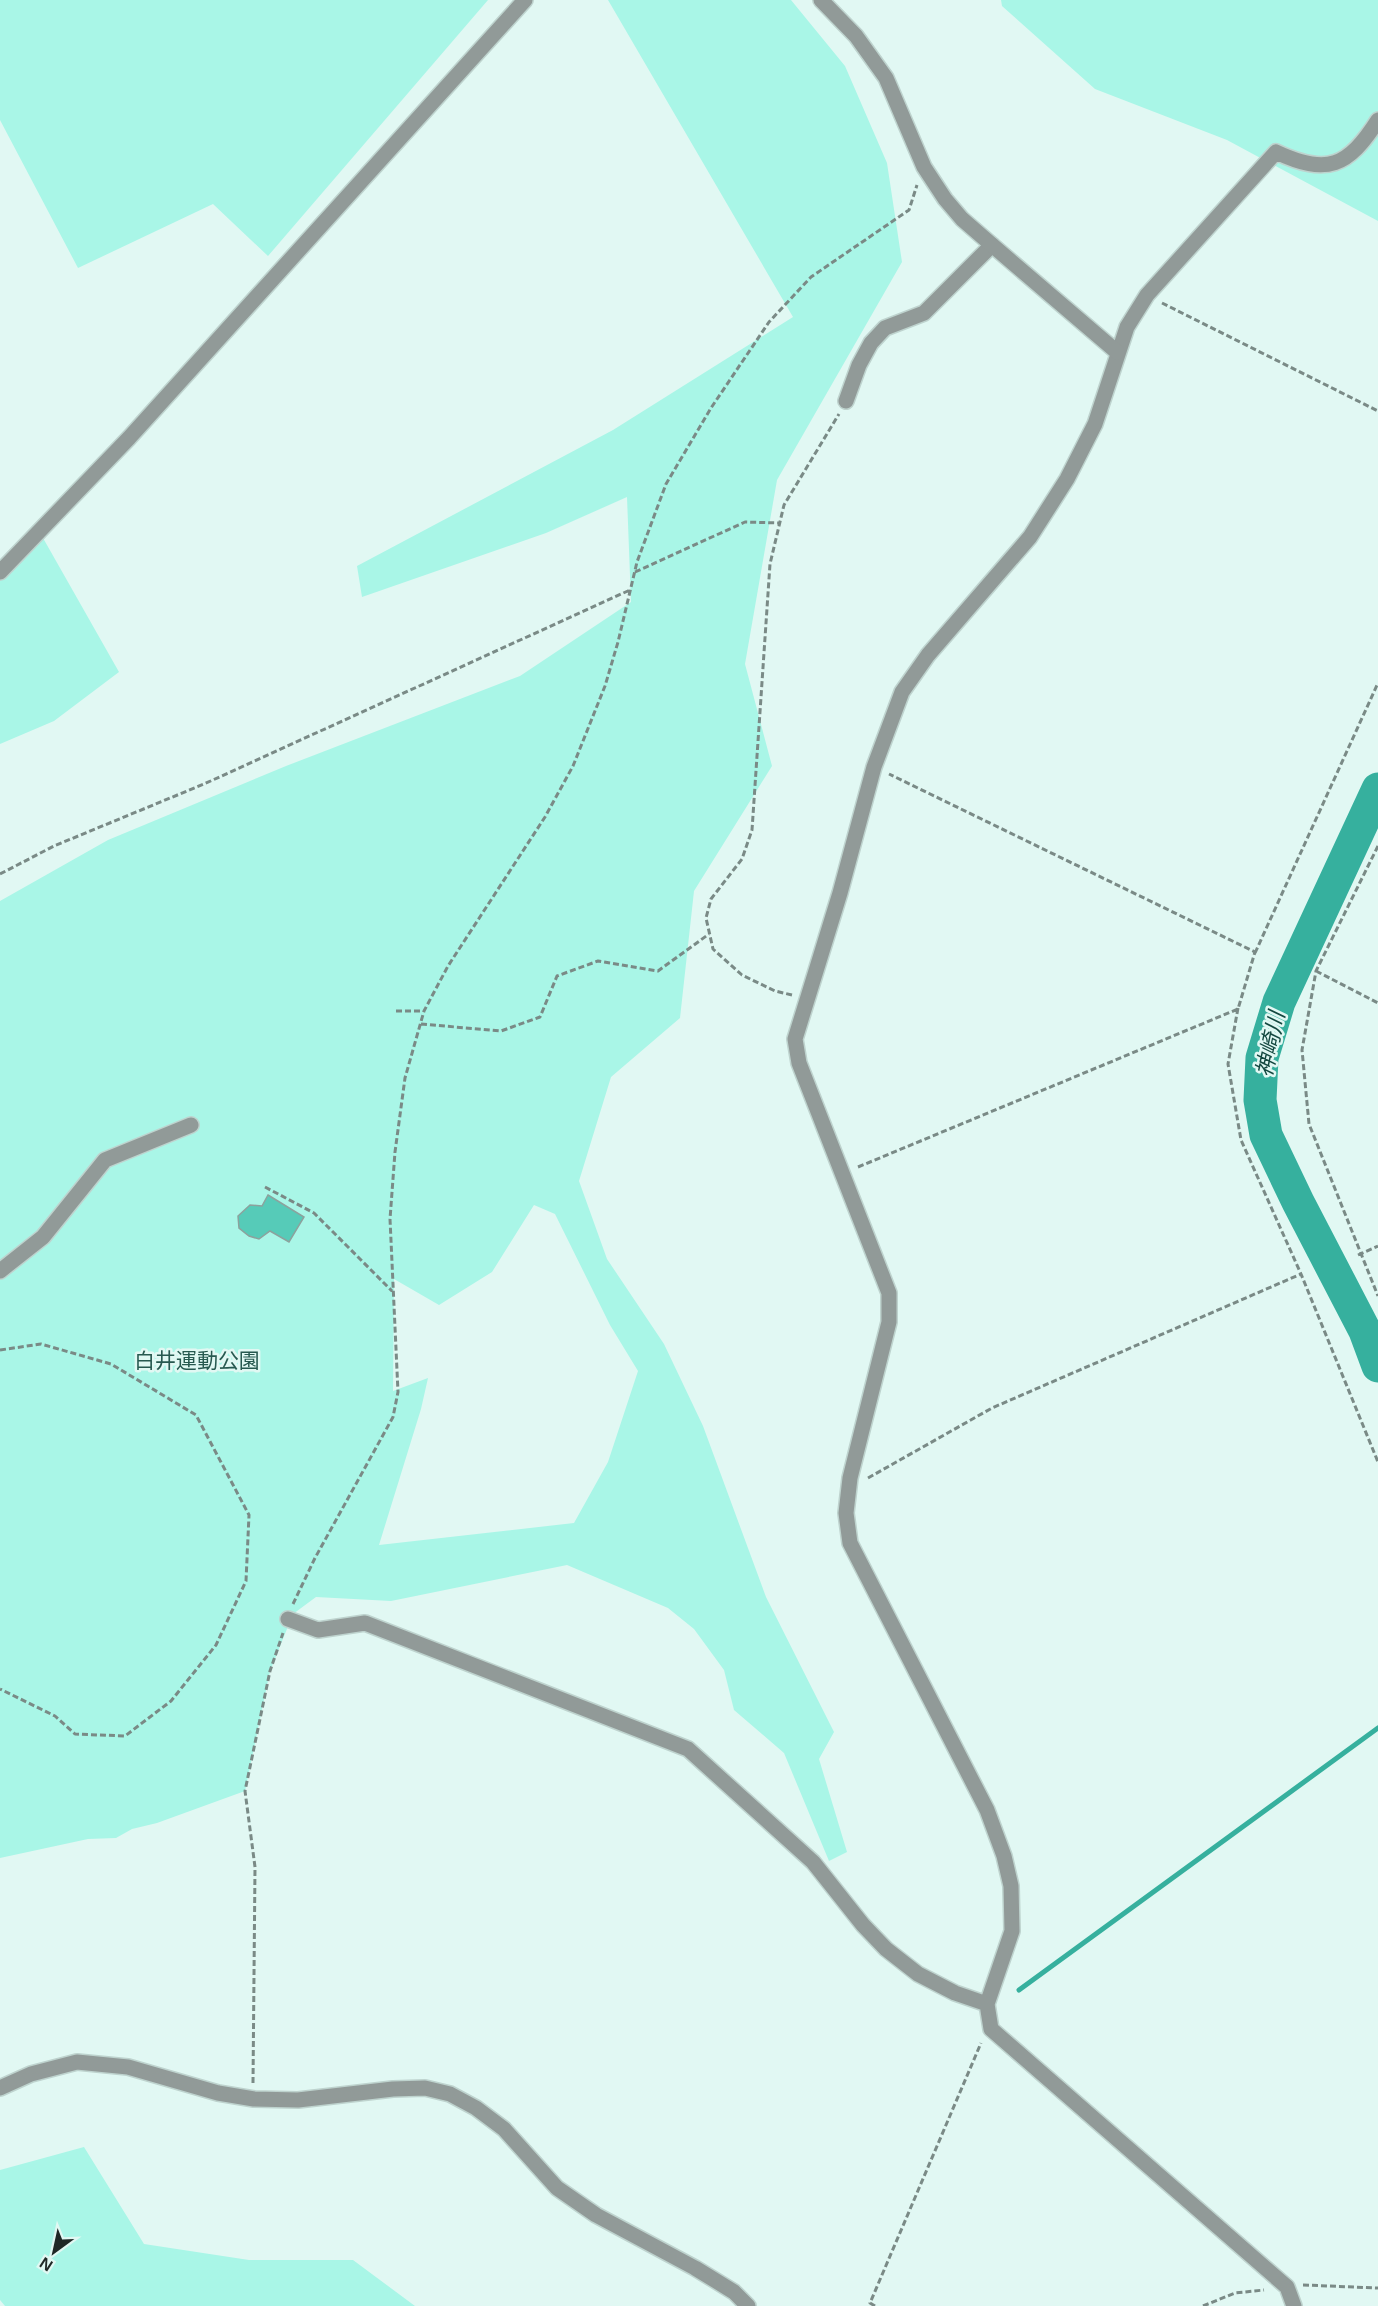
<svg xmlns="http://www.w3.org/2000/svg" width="1378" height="2306" viewBox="0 0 1378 2306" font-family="Arial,'Noto Sans JP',sans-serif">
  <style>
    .green { fill: #a9f6e7; fill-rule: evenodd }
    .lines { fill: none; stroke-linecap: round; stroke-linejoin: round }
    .stream { stroke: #36b09e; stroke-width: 5 }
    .river { stroke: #36b09e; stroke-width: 33 }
    .building { fill: #56cbb8; stroke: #8ca29d; stroke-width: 1.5 }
    .minor-casing { stroke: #bed3ce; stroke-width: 18 }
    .tertiary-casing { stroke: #bed3ce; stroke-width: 18 }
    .path { stroke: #7a8a86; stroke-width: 3; stroke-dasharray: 6 3; stroke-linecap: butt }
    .minor { stroke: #919a98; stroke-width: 15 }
    .tertiary { stroke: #919a98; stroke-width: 15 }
    .labels { text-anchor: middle; stroke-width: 5; stroke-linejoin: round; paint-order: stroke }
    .park-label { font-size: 21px; fill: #275950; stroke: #e1f8f3 }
    .water-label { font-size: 22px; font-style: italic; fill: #144840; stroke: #e1f8f3 }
  </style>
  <rect width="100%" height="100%" fill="#e1f8f3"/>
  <path class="green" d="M0,0h488l-220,256 -55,-52 -135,64 -78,-148z
    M608,0h183l54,66 42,97 15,99 -125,218 -32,184 27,102 -78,125 -14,127 -69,59 -32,104 28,78 57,85 39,82 63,171 68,135 -15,27 28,93 -18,9 -45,-108 -50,-43 -10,-40 -30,-41 -26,-21 -101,-43 -176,36 -75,-4 -23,17 -23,57 -25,120 -88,32 -25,6 -16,9 -28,1 -88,19v-957l108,-61 178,-74 234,-90 111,-74 -4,-105 -81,36 -184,64 -5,-31 256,-136 180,-113zM534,1205l21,9 55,111 28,46 -30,91 -34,61 -195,22 42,-136 7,-31 -35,13 1,-112 45,26 53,-33z
    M1001,0h377v221l-151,-81 -132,-51 -93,-83z
    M43,538l76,134 -65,49 -54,23v-180z
    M84,2147l60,97 105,16h104l62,46h-410l-5,-6v-130z"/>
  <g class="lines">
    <path class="stream" d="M1019,1990l359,-262"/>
    <path class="river" d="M1378,789l-99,213 -17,56 -2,42 6,35 32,67 67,129 13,35"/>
  </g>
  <path class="building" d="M268,1195l36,22 -15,25 -19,-11 -11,8 -10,-3 -10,-8 -1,-12 12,-11 12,1z"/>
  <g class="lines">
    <g class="minor-casing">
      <path id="minor" d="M846,401l13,-36 12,-22 14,-15 39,-15 68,-68
        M288,1619l30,11 47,-7 323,126 125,113 50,63 23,24 32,25 37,19 32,11
        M0,2088l31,-14 46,-12 51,5 90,26 36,6 44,1 95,-11 32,-1 25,6 26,14 28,21 53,59 39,27 99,53 39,24 14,14
        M1294,2306l-7,-19 -296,-258 -4,-25 25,-73 -1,-45 -7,-30 -17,-46 -137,-267 -4,-30 4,-35 39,-156v-29l-90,-230 -4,-24 45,-146 34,-126 28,-75 26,-37 102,-118 37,-58 28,-55 32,-97 20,-32 129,-143c51,24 72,15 102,-32"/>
    </g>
    <g class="tertiary-casing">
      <path id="tertiary" d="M821,0l35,36 30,42 38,89 21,32 17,20 30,26 125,107
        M0,572l129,-134 396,-438
        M0,1271l43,-34 62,-77 86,-35"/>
    </g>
    <path class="path" d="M1162,303l216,108
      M635,572l110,-50 35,1
      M1378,846l-62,125 -14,79 7,74 69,172
      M0,874l54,-28 150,-62 426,-194
      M1255,953l123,-270
      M1316,971l62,32
      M792,995l-17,-4 -33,-16 -29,-26 -7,-31 5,-19 31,-40 10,-29 18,-266 14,-59 55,-91
      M1238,1008l-10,56 13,76 60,134 77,188
      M396,1011h28
      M421,1024l80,7 39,-14 17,-41 41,-15 60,10 51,-37
      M858,1167l380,-158 17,-57 -366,-178
      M265,1187l49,26 78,78
      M1358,1255l20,-9
      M0,1350l41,-6 70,20 85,51 53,100 -3,66 -30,64 -45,56 -46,35 -50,-2 -20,-18 -55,-27
      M868,1478l124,-70 309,-134
      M293,1604l22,-46 78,-141 5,-25 -8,-173 5,-67 10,-74 19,-67 24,-45 97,-149 28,-51 32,-80 13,-44 19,-80 29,-78 45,-76 58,-86 42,-45 98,-67 8,-25
      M253,2083l2,-216 -10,-76 25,-120 13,-38
      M1303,2285l75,3
      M875,2306l-5,-3 111,-260
      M1203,2306l32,-13 29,-3"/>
    <use href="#minor" class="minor"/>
    <use href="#tertiary" class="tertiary"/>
  </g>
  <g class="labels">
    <g class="park-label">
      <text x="197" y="1368">白井運動公園</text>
    </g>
    <g class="water-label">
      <text transform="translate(1270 1044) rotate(-78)" y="8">神崎川</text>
    </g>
  </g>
  <g transform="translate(54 2252) rotate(213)" stroke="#e1f8f3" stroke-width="4.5" paint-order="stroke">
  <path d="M0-4.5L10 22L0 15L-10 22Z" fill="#1f2826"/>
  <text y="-9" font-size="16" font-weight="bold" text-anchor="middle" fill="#1f2826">N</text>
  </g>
</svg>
